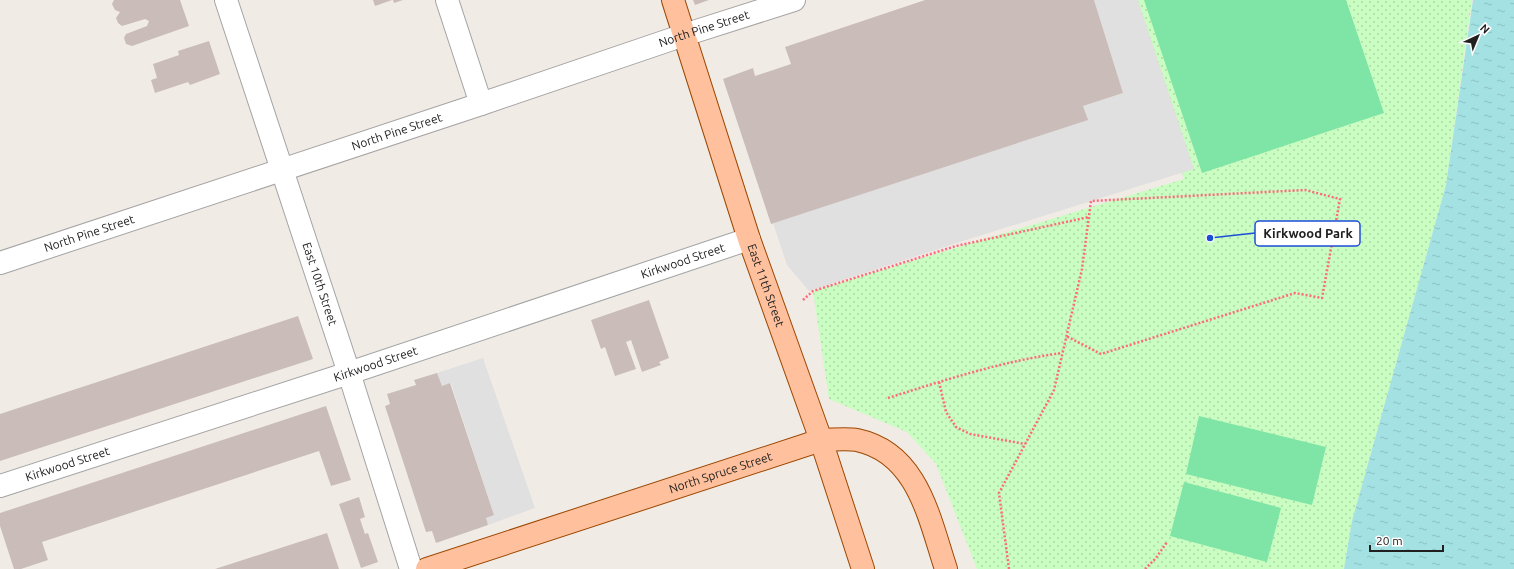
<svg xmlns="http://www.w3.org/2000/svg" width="1514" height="569" viewBox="0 0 1514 569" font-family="Ubuntu,sans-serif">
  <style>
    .park { fill: url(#park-dots) }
    .pitch { fill: #7fe5a7 }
    .parking { fill: #e0e0e0 }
    .water { fill: url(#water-ripples) }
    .building { fill: #cabcb9 }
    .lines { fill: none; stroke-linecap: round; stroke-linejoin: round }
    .minor-casing { stroke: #a4a4a4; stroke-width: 24 }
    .major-casing { stroke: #9c4700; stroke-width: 24 }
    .path { stroke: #ff697a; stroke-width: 2.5; stroke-dasharray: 2 2; stroke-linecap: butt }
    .minor { stroke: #fff; stroke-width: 22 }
    .major { stroke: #ffc09d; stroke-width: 22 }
    .labels { text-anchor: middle; stroke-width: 3; stroke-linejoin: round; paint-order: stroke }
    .street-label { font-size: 12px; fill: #202020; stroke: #fff }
    .leader { fill: none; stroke: #1d4ed8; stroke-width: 1.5 }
    .callout-dot { fill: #1d4ed8; stroke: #fff; stroke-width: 1.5 }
    .callout { fill: #fff; stroke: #1d4ed8; stroke-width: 1.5 }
    .callout-label { font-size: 13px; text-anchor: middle; font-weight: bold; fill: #202020 }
  </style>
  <defs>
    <pattern id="park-dots" width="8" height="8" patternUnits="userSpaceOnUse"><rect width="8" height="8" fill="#c9fdc1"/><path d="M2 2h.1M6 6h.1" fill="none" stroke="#acd9a6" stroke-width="1.8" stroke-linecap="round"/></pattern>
    <pattern id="water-ripples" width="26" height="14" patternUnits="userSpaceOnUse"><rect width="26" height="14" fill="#a3e1e2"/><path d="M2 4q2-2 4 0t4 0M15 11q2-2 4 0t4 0" fill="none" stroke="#8cc1c2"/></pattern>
  </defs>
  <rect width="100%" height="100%" fill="#f1ebe6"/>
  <path class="park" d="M1126,0h346l-26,185 -94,336 -8,48h-367l-41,-105 -29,-32 -78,-33 -16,-108 371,-112z"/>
  <path class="pitch" d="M1144,0h202l38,113 -182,60z
    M1199,416l127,31 -14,58 -126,-31z
    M1184,482l97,26 -14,54 -97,-26z"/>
  <path class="parking" d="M1094,0h44l56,169 -231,72 -154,50 -22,-26 -14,-42 314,-103 -4,-14 40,-13z
    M483,358l52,150 -47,17 -2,-7 8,-3 -43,-132 -9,3 -5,-13z"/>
  <path class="water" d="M1473,0h41v569h-170l8,-48 94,-336z"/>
  <path class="building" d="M114,0h66l9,26 -57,20 -6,-2 -2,-6 2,-4 21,-8 2,-5 -4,-2 -23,7 -4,-3 -2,-5 4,-6 -5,-2 -3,-6z
    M373,0h19l-17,6z
    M393,0h10l-9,3z
    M693,0h16l-14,5z
    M925,0h169l29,93 -40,13 5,14 -317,104 -48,-145 30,-11 2,8 36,-12 -6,-17z
    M209,41l11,33 -30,11 -2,-3 -33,11 -4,-13 6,-2 -4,-14 26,-9 -1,-4z
    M649,300l20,58 -10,4 2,3 -19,7 -11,-32 -5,2 10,27 -21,7 -10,-29 -4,2 -10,-29z
    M298,316l15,43 -313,102v-47z
    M437,373l5,13 8,-3 44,132 -8,3 2,7 -52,18 -4,-12 -6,1 -41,-126 5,-2 -3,-10 29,-9 -2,-5z
    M326,406l25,74 -20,6 -12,-35 -277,91 6,18 -27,9h-7l-14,-43v-13z
    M359,497l6,20 -5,2 5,15 3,-1 10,29 -17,6 -22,-64z
    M327,533l12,36h-124z"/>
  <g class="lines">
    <g class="minor-casing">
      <g id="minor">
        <path id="s1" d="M226,0l123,373 62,196"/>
        <path d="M447,0l34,104"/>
        <path id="s2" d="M0,263l481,-159 203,-69 110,-35"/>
        <path id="s3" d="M0,486l349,-113 400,-134"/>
      </g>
    </g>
    <g class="major-casing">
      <g id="major">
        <path id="s4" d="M673,0l76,239 72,201 42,129"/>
        <path id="s5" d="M427,569l394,-129c11,0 25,-2 36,0 61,13 72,78 89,129"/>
      </g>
    </g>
    <path class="path" d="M803,300l10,-9 143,-45 133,-29
      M939,382l7,30 10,15 14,7 55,10
      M888,398c57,-18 115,-37 174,-45
      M1009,569l-10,-76 55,-103 28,-121 9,-68 214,-11 35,9 -18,99 -27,-5 -194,61 -35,-18
      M1145,569l11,-11 11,-16"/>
    <use href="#minor" class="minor"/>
    <use href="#major" class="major"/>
  </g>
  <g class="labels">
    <g class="street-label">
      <text dy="4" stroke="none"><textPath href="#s2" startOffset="742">North Pine Street</textPath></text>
      <text dy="4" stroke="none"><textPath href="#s2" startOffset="418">North Pine Street</textPath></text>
      <text dy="4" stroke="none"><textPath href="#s2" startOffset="94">North Pine Street</textPath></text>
      <text dy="4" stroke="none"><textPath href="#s3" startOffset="719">Kirkwood Street</textPath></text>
      <text dy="4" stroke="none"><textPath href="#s1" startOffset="299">East 10th Street</textPath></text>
      <text dy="4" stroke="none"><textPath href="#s4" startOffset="300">East 11th Street</textPath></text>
      <text dy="4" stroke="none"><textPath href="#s3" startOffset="395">Kirkwood Street</textPath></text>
      <text dy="4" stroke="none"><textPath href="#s3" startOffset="71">Kirkwood Street</textPath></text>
      <text dy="4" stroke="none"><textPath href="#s5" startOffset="309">North Spruce Street</textPath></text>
    </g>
  </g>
  <path class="leader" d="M1210 238L1255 233"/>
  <circle class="callout-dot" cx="1210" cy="238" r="4"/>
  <rect class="callout" x="1255" y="221" width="105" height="25" rx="4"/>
  <g class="callout-label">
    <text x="1308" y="238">Kirkwood Park</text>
  </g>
  <g transform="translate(1478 36) rotate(44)" stroke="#ffffff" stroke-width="3" paint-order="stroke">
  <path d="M0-3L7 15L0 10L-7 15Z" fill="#202020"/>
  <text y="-6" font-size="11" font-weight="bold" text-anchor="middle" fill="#202020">N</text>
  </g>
  <path d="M1370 545v6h73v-6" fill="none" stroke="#202020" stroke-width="2"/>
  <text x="1376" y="545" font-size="12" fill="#202020" stroke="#ffffff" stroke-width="3" paint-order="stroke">20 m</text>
</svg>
